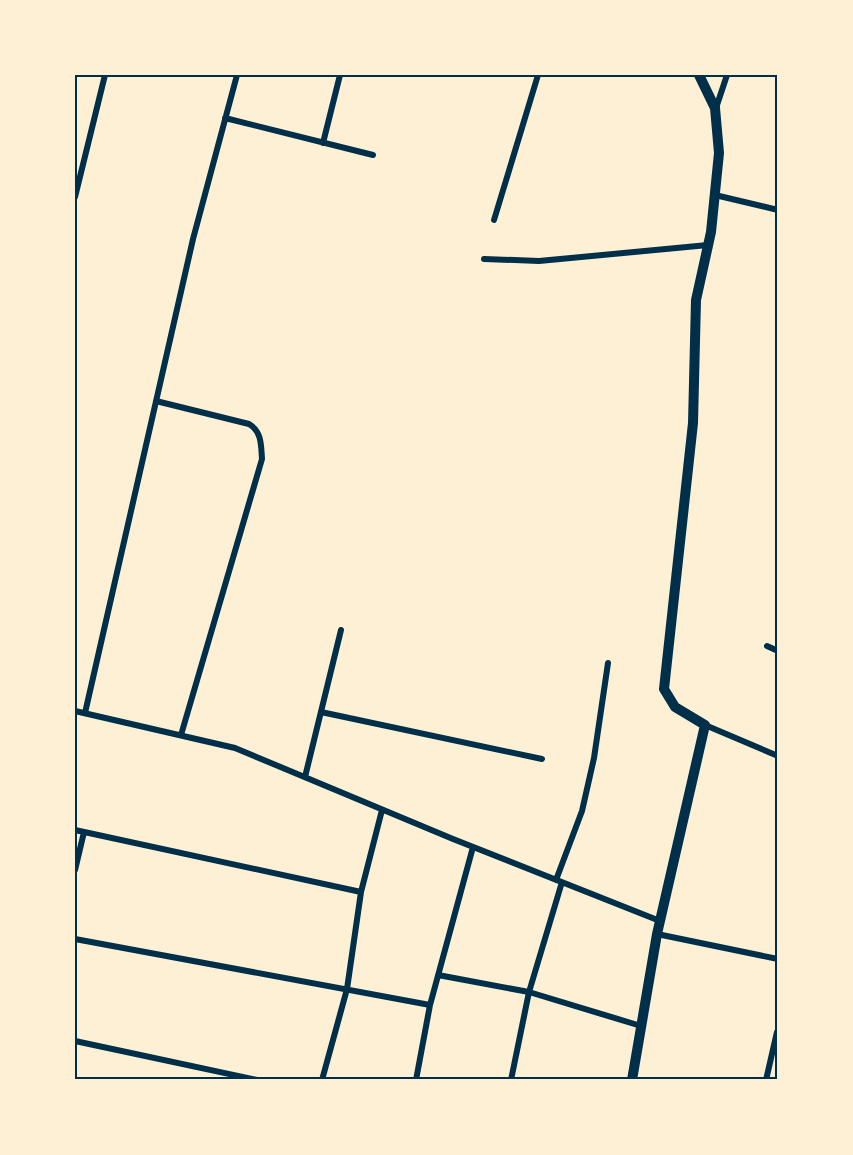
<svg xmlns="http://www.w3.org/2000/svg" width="853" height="1155" viewBox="0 0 853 1155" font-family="Ubuntu,sans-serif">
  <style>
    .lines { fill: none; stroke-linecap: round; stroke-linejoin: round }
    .minor { stroke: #003049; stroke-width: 6 }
    .tertiary { stroke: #003049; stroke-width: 10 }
    .neatline { fill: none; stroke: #003049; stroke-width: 2 }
  </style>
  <rect width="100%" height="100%" fill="#fdf0d5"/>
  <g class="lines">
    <path class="minor" d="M716,108l11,-33
      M225,118l148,37
      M323,143l17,-68
      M715,195l63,15
      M75,197l30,-122
      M494,220l44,-145
      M484,259l55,2 169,-16
      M156,401l93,23c13,8 12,21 13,35l-81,276
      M767,646l11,5
      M75,711l160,37 218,91 207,82
      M321,712l221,47
      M85,713l108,-474 44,-164
      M705,725l73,31
      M305,777l36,-147
      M75,830l286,62
      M75,870l9,-38
      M556,880l26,-69 12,-53 14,-95
      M657,934l121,25
      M75,939l355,66
      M438,975l91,17 112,34
      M75,1041l182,39
      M322,1080l25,-91 14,-97 21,-82
      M416,1080l14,-75 43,-158
      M511,1080l18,-88 33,-110
      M766,1080l11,-48"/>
    <path class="tertiary" d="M632,1080l25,-146 48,-209 -30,-18 -11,-18 29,-266 3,-123 15,-68 8,-79 -4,-45 -16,-33"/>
  </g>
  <rect width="853" height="1155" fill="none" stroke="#fdf0d5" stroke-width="153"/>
  <rect x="76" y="76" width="700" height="1002" class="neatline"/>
</svg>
